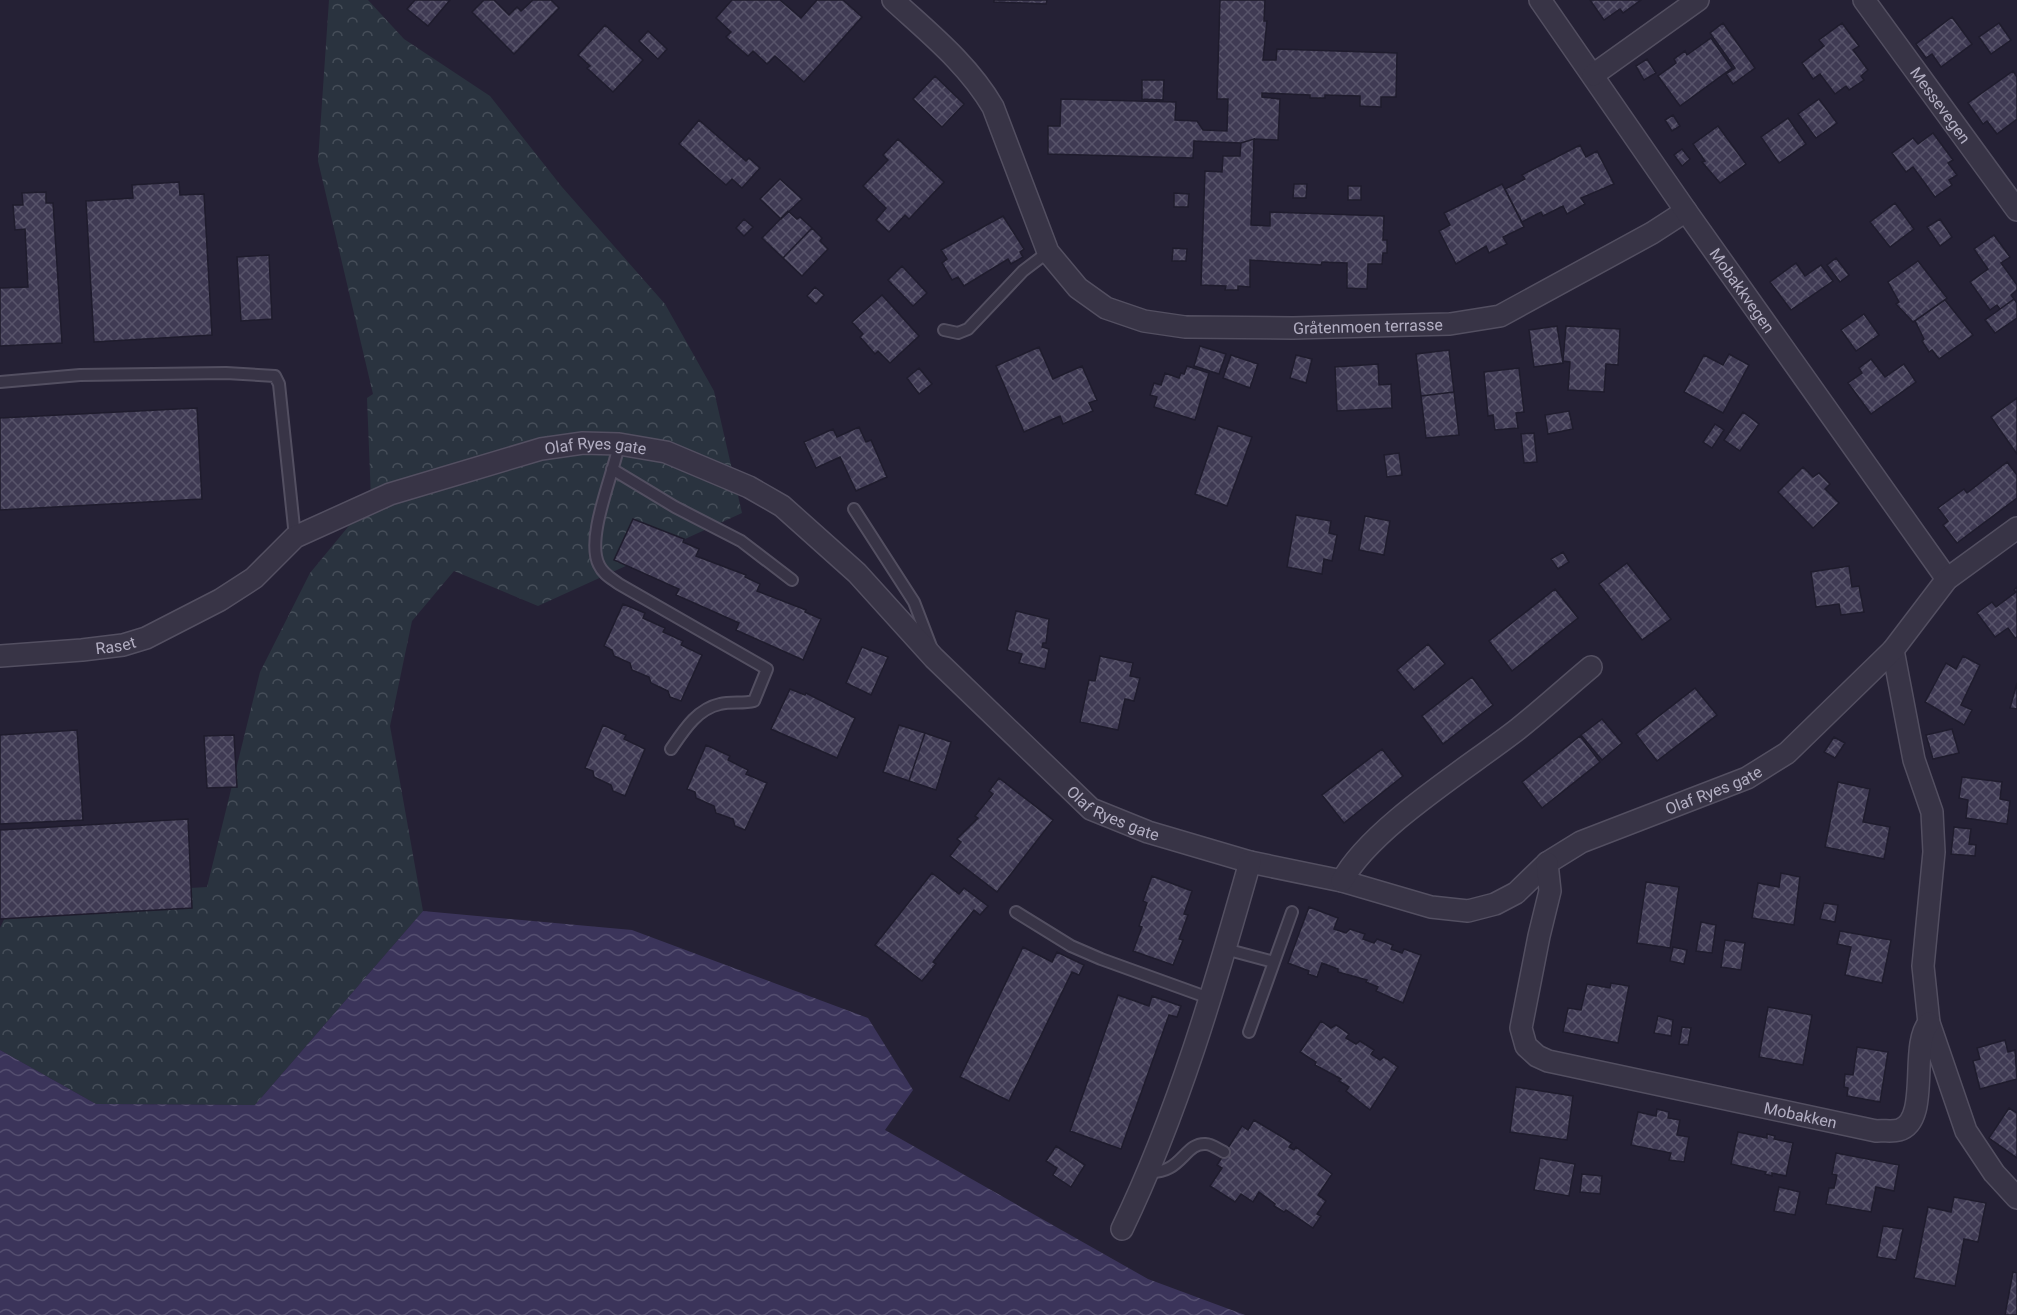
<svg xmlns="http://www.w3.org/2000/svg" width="2017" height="1315" viewBox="0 0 2017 1315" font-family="Roboto,sans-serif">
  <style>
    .forest { fill: url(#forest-crowns) }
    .water { fill: url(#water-waves) }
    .building { fill: url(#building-cross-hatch); stroke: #1f1c2d; stroke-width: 1.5 }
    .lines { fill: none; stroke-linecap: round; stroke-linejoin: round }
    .service-casing { stroke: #534f61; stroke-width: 14 }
    .minor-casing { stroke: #534f61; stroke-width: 24 }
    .service { stroke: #383446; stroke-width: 10 }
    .minor { stroke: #383446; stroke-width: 21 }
    .labels { text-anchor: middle; stroke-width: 4.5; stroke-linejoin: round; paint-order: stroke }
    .street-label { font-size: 16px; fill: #b3afc3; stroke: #1d1a2b }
  </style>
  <defs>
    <pattern id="forest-crowns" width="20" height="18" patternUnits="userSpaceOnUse" patternTransform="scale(1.5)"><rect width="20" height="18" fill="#2a333f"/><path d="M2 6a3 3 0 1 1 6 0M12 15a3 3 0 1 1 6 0" fill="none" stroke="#464e59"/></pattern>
    <pattern id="water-waves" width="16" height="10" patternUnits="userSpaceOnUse" patternTransform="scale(1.5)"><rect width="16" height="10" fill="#3b345a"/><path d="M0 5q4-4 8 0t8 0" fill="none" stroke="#554f70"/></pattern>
    <pattern id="building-cross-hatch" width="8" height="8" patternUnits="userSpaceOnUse" patternTransform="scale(1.5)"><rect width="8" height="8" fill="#3f3a53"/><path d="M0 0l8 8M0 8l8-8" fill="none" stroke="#58546a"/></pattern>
  </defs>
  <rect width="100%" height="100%" fill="#252135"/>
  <path class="forest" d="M329,0h39l36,39 86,57 72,91 103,117 49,87 28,122 -204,93 -84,-35 -42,50 -22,105 33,185 -168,194 -159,-1 -96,-54v-122l14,-30 193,-11 53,-215 50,-99 61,-74 -4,-101 6,-4 -55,-233z"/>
  <path class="water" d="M423,911l209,19 236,88 45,72 -28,40 263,149 97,36h-1245v-265l96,54 159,1z"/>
  <path class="building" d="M415,0h35l-22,26 -21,-17z
    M484,0h10l15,15 8,-8 4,4 12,-11h18l8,8 -45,46 -42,-42z
    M732,0h48l21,18 16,-18h26l19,17 -58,65 -29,-26 -8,8 -14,-13 -5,5 -22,-19 5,-5 -15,-14z
    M994,0h53l-1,4 -52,-2z
    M1220,0h45l-1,21h3l-4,39h13l1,-11 120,4 -1,44h-15v10l-21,-1v-10l-35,-1v3h-15v-3l-48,-2v4l18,2 -2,41 -24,-1 -13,4 -47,-2 -1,17 -145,-4v-28h12l1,-27 115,3 -1,18 22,1 6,9 24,1 1,-32h-11z
    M1590,0h51l-18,13 -3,-4 -16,11z
    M1952,17l20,27 -31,23 -9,-13 -6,4 -10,-14z
    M1723,23l32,45 -22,16 -7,-10 9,-6 -25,-35z
    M1842,23l17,23 -6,4 15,20 -7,6 3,4 -15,10 -3,-4 -11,8 -15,-20 -7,5 -11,-16 22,-17 -5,-6z
    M1999,23l12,17 -20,14 -12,-17z
    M605,25l38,35 -30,32 -26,-24 3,-2 -12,-11z
    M648,31l19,18 -9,10 -19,-18z
    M1711,38l21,30 -52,38 -22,-30 18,-13 -2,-4 11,-8 2,4z
    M1647,59l9,14 -12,7 -8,-14z
    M2013,71l4,6v42l-20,15 -10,-13 -4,3 -15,-21z
    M935,76l29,28 -22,23 -29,-28z
    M1142,80h22l-1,20 -21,-1z
    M1819,99l18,24 -21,15 -18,-24z
    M1673,115l7,11 -8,5 -7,-11z
    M1788,118l18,26 -27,19 -18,-26z
    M699,120l47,41 3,-3 11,10 -18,20 -10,-9 -6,6 -47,-41z
    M1718,126l28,38 -26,19 -18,-21 3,-1 -12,-17z
    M1933,133l20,27 -5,3 9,12 -8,5 3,5 -17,12 -22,-30 -7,5 -14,-19 21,-15 5,6z
    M898,139l46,43 -35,37 -4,-4 -16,17 -13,-12 10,-12 -23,-22 25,-26 -5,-5z
    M1254,139l-3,86 19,1v-14l114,4 -1,24h4v13h-4l-1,11h-14l-1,25 -20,-1v-25l-25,-1 -1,3 -71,-5v27l-12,-1v4h-13l1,-4 -25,-1 4,-114 17,1 1,-16h17l1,-13z
    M1580,145l6,12 11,-6 17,33 -33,14 4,6 -18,10 -4,-8 -20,10 -2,-4 -19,10 -17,-33 20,-10 -3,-4z
    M1682,149l8,10 -8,7 -8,-11z
    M780,179l22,20 -21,20 -21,-20z
    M179,182l1,13 24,-1 8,141 -118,7 -8,-141 47,-3 -1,-13z
    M1294,184h13l-1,14h-13z
    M1502,184l22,43 -21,10 4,7 -18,9 -3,-7 -30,18 -17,-33 11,-6 -6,-12z
    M1348,186h13v14h-13z
    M46,192v11h7l9,140 -62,3v-58l28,-1 -3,-58 -10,1 -2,-25h10l-1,-12z
    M1174,193l15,1 -1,13h-14z
    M1895,203l19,26 -24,18 -20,-25z
    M788,211l9,8 3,-2 12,11 -29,30 -21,-20z
    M1003,216l21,33 -4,3 3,5 -12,7 -3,-5 -44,27 -6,-9 -6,3 -10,-17 5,-4 -6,-9z
    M744,219l9,8 -9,9 -8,-8z
    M1940,219l12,18 -12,9 -13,-19z
    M812,228l10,10 -2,3 8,8 -26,27 -19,-18z
    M1994,235l16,22 -9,6 16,22v5l-6,5 3,4 -14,10 -3,-4 -7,5 -20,-28 18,-13 -14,-20z
    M1173,248l14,1 -1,12h-14z
    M269,255l3,64 -31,2 -4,-64z
    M1836,258l13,17 -9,7 -13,-17z
    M1918,261l29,37 -34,24 -17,-18 3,-2 -11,-20z
    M1796,263l9,13 16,-11 12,16 -42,29 -21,-28z
    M902,266l25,27 -14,13 -25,-26z
    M815,287l9,8 -8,9 -9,-8z
    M882,295l37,41 -29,27 -12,-12 -3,3 -15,-17 3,-3 -11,-12z
    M2014,299l3,4v15l-22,15 -10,-13z
    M1945,300l28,35 -34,24 -7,-9 -3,2 -7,-11 2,-2 -9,-18z
    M1864,314l15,21 -23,16 -15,-21z
    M1557,326l6,37 -29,4 -5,-37z
    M1566,326l54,3 -2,36 -12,-1 -2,28 -36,-2 2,-28 -7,-1z
    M1200,346l26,8 -7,20 -25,-8z
    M1039,347l14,32 29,-13 15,34 -8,3 4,8 -30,13 -3,-8 -36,16 -28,-66z
    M1449,350l5,42 -33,4 -5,-42z
    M1729,354l20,11 -26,48 -39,-21 20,-37 19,10z
    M1231,355l27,9 -8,24 -27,-10z
    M1296,355l16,4 -6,24 -16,-5z
    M1871,359l14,18 19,-13 12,18 -45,32 -23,-31 14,-10 -3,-5z
    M1378,364l1,21 12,-1 1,24 -55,3 -2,-44z
    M1187,366l22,7 -14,47 -41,-13 3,-10 -7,-2 4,-12 7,2 4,-12 14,5 2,-5 3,1z
    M919,368l13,16 -13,10 -12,-16z
    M1519,368l5,44 -8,1 2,15 -23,2 -2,-15 -5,1 -4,-44z
    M1454,392l5,43 -33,3 -5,-42z
    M2017,398v56l-26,-37z
    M197,408l5,91 -202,11v-92z
    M1569,411l4,18 -25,5 -3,-19z
    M1743,412l16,12 -19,27 -16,-11z
    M1715,424l9,6 -12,18 -9,-6z
    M1218,426l34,11 -25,69 -32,-12z
    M859,427l7,15 5,-2 16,37 -31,14 -16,-34 -24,11 -12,-26 29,-13 4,8z
    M1534,433l3,29 -13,1 -3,-29z
    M1399,453l3,22 -15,2 -3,-22z
    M2007,462l10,13v23l-60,45 -14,-18 5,-4 -10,-13 26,-19 3,4z
    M1803,467l10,10 6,-4 11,11 -5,5 14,14 -26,25 -35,-36z
    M1296,515l35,6 -2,12 8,2 -5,26 -8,-2 -2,15 -35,-7z
    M1365,516l25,5 -6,34 -25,-5z
    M633,519l51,20 -1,3 16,7 -3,7 50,19 -1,2 15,7 -3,7 49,19 -1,2 16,7 -18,41 -67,-30 3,-7 -63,-28 3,-6 -65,-29z
    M1563,552l6,10 -11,7 -7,-10z
    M1627,563l44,56 -29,21 -43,-56z
    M1849,566l3,21 7,-1 5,26 -23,3 -2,-11 -23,3 -5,-35z
    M2017,587v50l-2,1 -7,-10 -13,9 -18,-24 15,-11 4,5 20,-15 -2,-2z
    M1555,589l23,29 -66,53 -23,-30z
    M623,604l22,9 -2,5 22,10 -2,4 20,9 -2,4 21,10 -21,46 -11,-4 -2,-6 -17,-8 -2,-6 -17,-7 -2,-7 -16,-7 -2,-6 -8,-4z
    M1016,611l33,8 -3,24h-3l-1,4 7,2 -4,20 -26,-6 3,-9 -15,-4z
    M1428,644l17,20 -31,26 -17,-20z
    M862,647l26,10 -17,38 -25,-12z
    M1100,656l33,7 -3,13 10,2 -6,23 -9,-2 -7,31 -38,-8 9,-42 6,1z
    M1963,656l17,9 -19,40 11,5 -8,15 -39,-23 21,-39 10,6z
    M1472,677l21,28 -50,39 -21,-28z
    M2017,683v26l-7,-1z
    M1695,688l22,27 -60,46 -21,-27z
    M790,689l15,6 1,-2 49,25 -18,40 -66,-29z
    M1602,719l20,24 -20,17 -21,-25z
    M603,725l23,10 -2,4 21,10 -20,47 -12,-5 -2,-6 -17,-8 -1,-6 -8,-3z
    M899,725l26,8 -16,48 -26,-9z
    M1952,729l7,24 -26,6 -7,-24z
    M77,730l6,90 -83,4v-89z
    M925,733l26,9 -15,48 -27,-9z
    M234,735l3,52 -30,1 -3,-52z
    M1580,736l20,26 -58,46 -20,-26z
    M1834,737l11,6 -10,15 -11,-6z
    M706,745l24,11 -2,4 20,10 -2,4 21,9 -22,47 -10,-4 -2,-7 -17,-6 -2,-7 -18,-8 -1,-6 -8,-3z
    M1382,749l21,27 -59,47 -22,-28z
    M1962,777l40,5 -2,17 10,2 -3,23 -41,-6 2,-18 -9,-2z
    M999,778l54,42 -56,72 -47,-36 11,-14 -4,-3 21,-21 -3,-2 18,-22 -4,-3z
    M1838,782l32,7 -7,33 27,5 -6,32 -59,-12z
    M188,819l4,89 -192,11v-89z
    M1954,827l17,2 -2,15 7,1 -1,11 -24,-2z
    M932,873l27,21 5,-6 24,18 -8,9 -6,-5 -41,52 3,2 -14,17 -47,-36z
    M1781,873l19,4 -6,48 -42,-7 6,-35 21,4z
    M1152,876l40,15 -8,23 4,1 -9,24 4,1 -10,25 -40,-14 9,-24 -3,-1 8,-23 -4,-2z
    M1646,882l33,5 -9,61 -33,-5z
    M1824,903l14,2 -3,17 -15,-3z
    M1309,907l29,11 -4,11 12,4 4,-4 15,5 -2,5 11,4 3,-4 16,6 -2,4 11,4 2,-4 17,6 -18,48 -27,-12 2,-4 -12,-5 1,-2 -29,-8v-3l-16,-6 -5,14 -9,-3 1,-3 -21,-8z
    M1701,922l15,3 -4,28 -16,-2z
    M1840,931l51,9 -9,43 -37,-8 6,-28 -14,-3z
    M1725,940l20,3 -4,27 -20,-3z
    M1023,947l29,15 5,-10 27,13 -5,10 -7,-3 -63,129 -49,-24z
    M1673,947l14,3 -3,14 -14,-3z
    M1611,983l18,3 -11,57 -55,-11 5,-24 13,2 6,-26 23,4z
    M1118,995l31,11 3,-10 29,10 -4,11 -8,-2 -48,134 -51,-18z
    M1768,1007l44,8 -9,50 -44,-8z
    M1658,1016l15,4 -2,16 -17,-3z
    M1321,1021l10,7 5,-3 13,9 -3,4 10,6 4,-3 14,9 -3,4 9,6 4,-3 14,10 -28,43 -24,-19 3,-4 -10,-6 2,-2 -26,-14 1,-3 -16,-10z
    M1682,1027l9,1 -3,17 -9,-1z
    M2005,1040l3,12 7,-2 2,29 -37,10 -7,-28 7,-2 -3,-11z
    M1857,1047l31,5 -8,50 -33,-6 1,-8 -4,-1 1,-13 8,1z
    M1516,1087l57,9 -6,44 -57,-8z
    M2009,1108l8,5v45l-28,-20z
    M1657,1109l12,3 -1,6 12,2 -3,15 12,2 -5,25 -15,-2 2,-7 -40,-8 7,-33 18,4z
    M1254,1120l38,23 -3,4 5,3 2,-3 36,27 -14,21 8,6 -9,13 4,2 -8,12 -27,-18 -2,2 -10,-6 1,-2 -16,-12 -6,10 -12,-8 -6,8 -25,-16 12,-18 -5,-3 25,-39 6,4z
    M1738,1132l29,6v-4l8,2 -1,3 19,4 -7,33 -14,-3v3l-7,-2 1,-2 -35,-8z
    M1056,1146l29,19 -14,22 -18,-12 4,-7 -11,-7z
    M1836,1153l63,12 -5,26 -18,-4 -5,25 -45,-8 3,-16h5l3,-13 -5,-1z
    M1540,1158l35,6 -6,32 -35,-6z
    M1582,1174l20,2 -2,18 -20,-2z
    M1779,1187l21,5 -5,23 -21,-4z
    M1954,1197l32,6 -8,39 -14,-3 -9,47 -41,-8 14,-71 23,5z
    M1883,1226l20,3 -7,31 -19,-3z
    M2013,1272l4,1v42h-12z"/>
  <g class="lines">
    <g class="service-casing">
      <path id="service" d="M944,330l14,3 10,-4 55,-58 25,-19
        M0,382l80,-7 146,-2 49,3 4,8 16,153
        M619,444c-5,29 -34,94 -20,121 4,9 12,13 20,19l148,85 -13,32c-11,3 -23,0 -34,3 -23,5 -36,26 -49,45
        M612,469l63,38 66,34 51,39
        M854,509l60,93 18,47
        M1016,912l55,34 30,13 108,39
        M1225,949l49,13
        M1249,1032l43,-120
        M1147,1172c35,3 37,-30 59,-28 5,0 12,5 18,8"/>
    </g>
    <g class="minor-casing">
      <g id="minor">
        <path id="s1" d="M893,0c36,33 75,64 100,107l55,145 30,36 28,20 38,13 41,6 108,1 157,-4 50,-8 152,-83 34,-22"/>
        <path id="s2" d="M1540,0l146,211 261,368"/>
        <path id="s3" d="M1864,0l153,210"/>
        <path d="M1593,75l105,-75"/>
        <path d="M1893,650l21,110 18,52 2,40 -11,114 6,57 37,108 28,42 23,25"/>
        <path id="s4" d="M0,656l82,-6 41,-5 23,-7 74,-38 34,-22 41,-41 95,-43 151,-45 42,-6 36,1 47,8 83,35 33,19 75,67 77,85 157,151 57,23 102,30 92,19 89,26 37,4 27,-7 21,-11 31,-30 34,-21 166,-64 40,-25 106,-103 54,-71 70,-51"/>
        <path id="s5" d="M1547,863l3,28 -11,45 -18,92 5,18 11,10 11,5 328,70c7,-1 16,1 23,-1 32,-9 10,-85 30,-107"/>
        <path d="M1342,881c28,-53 126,-113 176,-152 25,-20 49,-42 73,-62"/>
        <path d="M1122,1229c56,-116 93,-243 128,-367"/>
      </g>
    </g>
    <use href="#service" class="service"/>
    <use href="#minor" class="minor"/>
  </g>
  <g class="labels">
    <g class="street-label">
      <text dy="6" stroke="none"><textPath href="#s3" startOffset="130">Messevegen</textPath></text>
      <text dy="6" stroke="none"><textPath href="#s2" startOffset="354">Mobakkvegen</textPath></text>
      <text dy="6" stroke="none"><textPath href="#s1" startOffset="648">Gråtenmoen terrasse</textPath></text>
      <text dy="6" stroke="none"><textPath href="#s4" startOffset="646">Olaf Ryes gate</textPath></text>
      <text dy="6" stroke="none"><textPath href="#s4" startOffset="116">Raset</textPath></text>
      <text dy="6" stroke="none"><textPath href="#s4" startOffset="1947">Olaf Ryes gate</textPath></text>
      <text dy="6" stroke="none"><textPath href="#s4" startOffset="1300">Olaf Ryes gate</textPath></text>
      <text dy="6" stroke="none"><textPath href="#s5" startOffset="472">Mobakken</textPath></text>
    </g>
  </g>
</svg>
